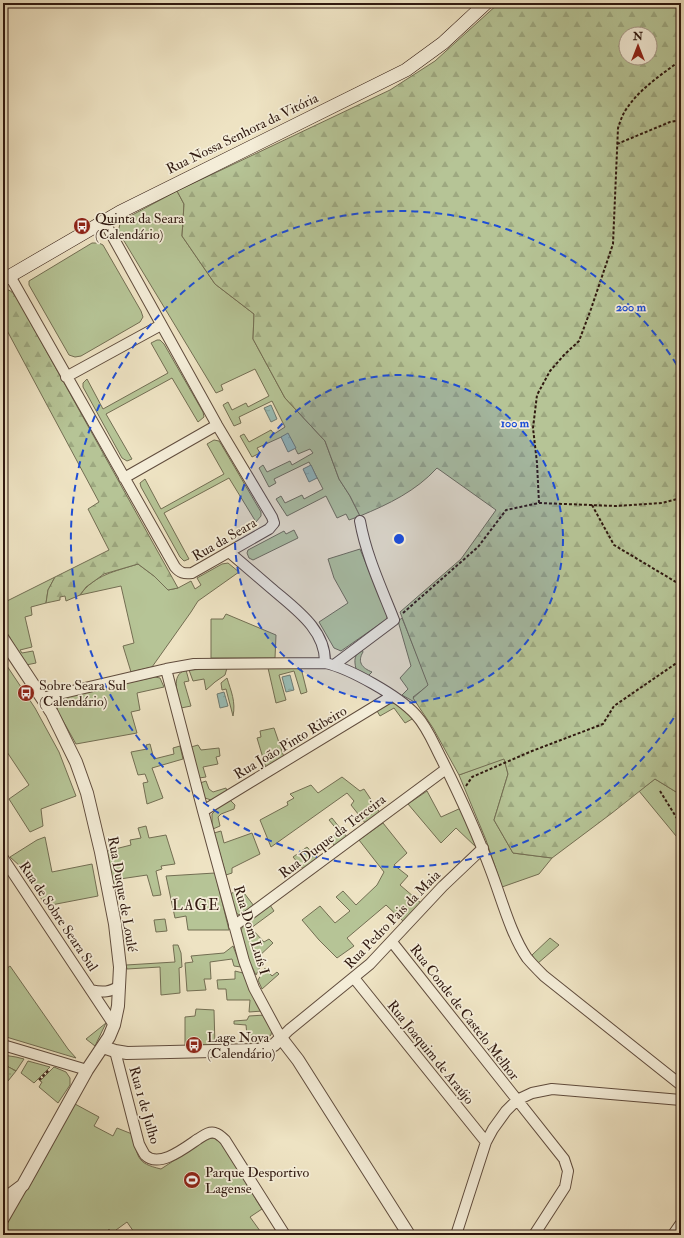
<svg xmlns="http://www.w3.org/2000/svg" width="684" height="1238" viewBox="0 0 684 1238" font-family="'IM FELL Double Pica',serif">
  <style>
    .grass { fill: #b6c496; stroke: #736e53 }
    .forest { fill: url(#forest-firs); stroke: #736e53; fill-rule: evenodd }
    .garden { fill: url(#garden-dots); stroke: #736e53 }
    .water { fill: url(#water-ripples); stroke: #6f7c74 }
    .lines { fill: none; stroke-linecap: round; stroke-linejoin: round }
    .minor-casing { stroke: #604c3d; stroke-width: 12 }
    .tertiary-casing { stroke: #604c3d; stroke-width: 14 }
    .secondary-casing { stroke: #301910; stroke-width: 14 }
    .path { stroke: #301910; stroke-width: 2; stroke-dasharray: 3 2; stroke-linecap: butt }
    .minor { stroke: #f4edd8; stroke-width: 10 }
    .tertiary { stroke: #f4edd8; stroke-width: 12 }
    .secondary { stroke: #f4edd8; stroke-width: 13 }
    .ring { fill: none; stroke: #1d4ed8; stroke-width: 2; stroke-dasharray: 7 5 }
    .labels { text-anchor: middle; stroke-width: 3.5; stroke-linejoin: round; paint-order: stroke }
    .street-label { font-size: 14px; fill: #301910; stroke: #f4edd8 }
    .poi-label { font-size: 14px; fill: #301910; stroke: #f4edd8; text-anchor: start }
    .neighbourhood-label { font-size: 15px; letter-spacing: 1px; fill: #301910; stroke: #f4edd8 }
    .centre { fill: #1d4ed8; stroke: #f4edd8; stroke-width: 2 }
    .ring-label { font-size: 12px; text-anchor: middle; font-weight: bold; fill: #1d4ed8; stroke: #f4edd8; stroke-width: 3.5; stroke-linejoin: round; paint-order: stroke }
  </style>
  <defs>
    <pattern id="forest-firs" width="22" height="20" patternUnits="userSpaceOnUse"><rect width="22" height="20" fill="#b6c496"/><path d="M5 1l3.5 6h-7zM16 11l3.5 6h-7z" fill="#9da880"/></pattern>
    <pattern id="garden-dots" width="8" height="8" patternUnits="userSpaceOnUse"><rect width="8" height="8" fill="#b6c496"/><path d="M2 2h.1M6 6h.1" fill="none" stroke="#9da880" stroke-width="1.8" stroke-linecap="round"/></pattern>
    <pattern id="water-ripples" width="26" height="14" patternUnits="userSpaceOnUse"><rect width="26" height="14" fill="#99beb7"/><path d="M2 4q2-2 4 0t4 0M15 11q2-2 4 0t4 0" fill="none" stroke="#84a39c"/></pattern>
  </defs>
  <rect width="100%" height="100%" fill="#eee3c3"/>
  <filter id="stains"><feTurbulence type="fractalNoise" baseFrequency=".005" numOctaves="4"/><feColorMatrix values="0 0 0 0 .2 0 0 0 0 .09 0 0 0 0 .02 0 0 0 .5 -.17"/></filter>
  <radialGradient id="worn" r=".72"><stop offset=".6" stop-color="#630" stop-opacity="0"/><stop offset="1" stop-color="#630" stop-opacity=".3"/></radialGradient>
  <path class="grass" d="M177,191l7,13 -2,32 33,48 39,30 -1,25 32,59 40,43 14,38 11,17 10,20 -11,4 -3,-6 -9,4 -11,-22 -39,20 -11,-17 5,-3 4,7 17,-8 2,4 19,-10 -14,-27 -35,17 2,4 -7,4 -10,-19 4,-3 4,7 23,-11 2,4 21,-12 -3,-4 -12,5 -10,-20 -31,14 3,5 -8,4 -12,-21 4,-2 5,8 22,-12 3,4 11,-7 -13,-26 -33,16 2,6 -7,3 -11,-21 5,-3 4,8 14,-7 2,4 21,-11 -14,-27 -34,16 2,5 -7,3 -98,-162 3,-10z
    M92,243h7l4,2 38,66 2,6 -3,5 -59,34 -6,1 -6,-2 -40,-70v-4z
    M157,340h3l4,4 39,68 1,5 -6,5 -26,-44 -66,36 26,45 -5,2 -5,-3 -39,-71v-4l4,-4 16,30 65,-36 -17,-30z
    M214,440l5,1 2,3 40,68v4l-5,6 -27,-44 -65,35 25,46 -5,2 -4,-4 -39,-70 -1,-4 5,-4 16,30 63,-35 -17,-30z
    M294,530l4,8 -45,22 -4,-2 -2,-5 1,-3 36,-19 2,3z
    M360,549l27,66v4l-46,32 -7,-3 -15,-26 29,-19 -14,-25 -6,-19z
    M228,563l11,9 -41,29 -7,11 -39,55 -21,5 -8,-26 11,-3 -13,-57 -41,9c14,-20 36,-24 58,-31l16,12 14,14 10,-2 13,-7 4,8 6,-4 -4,-7 25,-14z
    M55,577l-7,13 -2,13 -15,4 1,8 -7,2 7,30 -12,3 2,3 11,-2 3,12 -10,2 -23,-39v-23z
    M226,614l50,21 -1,23h-64v-39h12z
    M402,618l27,67 -16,12 5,7 -16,-9 6,-6 -8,-11 11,-12 -13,-45z
    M362,649l1,3c-6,10 -1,16 9,20l-4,4 -12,-7c-2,-9 -2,-14 6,-20z
    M3,660l32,48 24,44 17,44 -35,13 2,17 -13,6 -21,-33 20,-14 -26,-39z
    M227,668l-2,7 -10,7 -9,8 -2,-11 -11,2 -4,-11z
    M268,668h33l6,24 -6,2 -7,-23 -15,4 7,25 -10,3z
    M186,670l3,11 -5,1 7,24 -10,2c-2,-12 -12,-33 5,-38z
    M155,677l5,1 4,9 -27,6 3,17 -9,2 6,21 -61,11 -19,-34 2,-7 7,-7z
    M227,678c4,13 9,24 6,38l-7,-27 -4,1 -1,-7z
    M390,703l8,1 16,14 -9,5 -11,-15 -14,8 -3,-5z
    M274,728l10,29 -18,11 -9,-30 4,-1 -1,-6z
    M150,744l4,15 20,-5 -1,-6 7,-2 3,13 -31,9 11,30 -16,6 -4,-21 5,-1 -3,-8 -7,1 -7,-23 16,-3 -1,-4z
    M198,745l3,5 18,-2 1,8 -4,1 2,7 -15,3 3,10 -7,1 -8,-31z
    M504,758l4,16 -14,46 19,33 39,5 -13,16 -37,13 -16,-47 -27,-65z
    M342,777l18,14 4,-2 16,24 -14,11 -15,-19 3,-4 -7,-8 -76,54 -11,-27 28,-15 -1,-3 7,-4 -4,-4 21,-9 7,8z
    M655,779l26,16v47l-42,-51z
    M206,781l3,8 4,3 13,-4 1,4 -16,8 -6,-2 -5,-15z
    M427,791l14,26 20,-9 16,40 -21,-20 -15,15 -33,-39z
    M230,800l5,5 -1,4 -13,5 -3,3 2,9 -7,3 -1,-7v-8l6,-6z
    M332,818l15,19 -12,9 -6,-7 10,-7 -10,-12z
    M383,823l24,30 -13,12 14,11 -8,9 21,18 -18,18 -17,-16 -39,33 7,8 -17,12 -18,-18 -17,-20 18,-14 15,17 15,-12 -14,-14 7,-6 13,14 21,-20 7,-13 -25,-32z
    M146,826l3,12 17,-3 9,29 -14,2 1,3 -6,2 5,24 -8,1 -6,-21 -27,4 2,10 -8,1 -7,-39 24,-6 -1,-5 11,-2 -3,-10z
    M221,831l3,12 28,-10 8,21 -28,14v5l-6,2 -12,-42z
    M45,837l7,35 40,-8 6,32 -52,10 -25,-39 -11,-10 27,-17z
    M307,847l11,12 -14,11 -11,-13z
    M215,873l14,57h-41l-2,-14 -11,2 -9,-42z
    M241,889l13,17 -15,9 -4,-3 -5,-18z
    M270,905l4,6 -23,17 13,14 5,-3 4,4 -17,16 4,8 -4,8 -9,-18 -6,-27 2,-4z
    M165,919l2,12 -11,1 -2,-12z
    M550,938l9,7 -22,19 -5,-9z
    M173,945h5l3,8 1,14 -3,1 1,25 -19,2 -1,-28 -33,2 -1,-4 49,-3z
    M233,946l8,21 -7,-1 -2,-7 -22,3 1,17h-7l2,11 -19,1 -2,-28 8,-1 -2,-6 33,-3z
    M10,966l58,83 8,9 -73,-22v-65z
    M265,968l7,8 5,-4 2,2 -17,15 -4,-9z
    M235,971l8,2 20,38 -14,1 1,-12h-23l-1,-11h-8l-1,-9 18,-1z
    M196,1009l18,1 1,36h-30v-29l10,-1z
    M265,1015l7,14 -1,6 -8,6 -15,5 -2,-21 -12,-1v-3l13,-1 2,-4z
    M106,1023l-11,23 -9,-7z
    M3,1055l13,2 8,2 -8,12 -13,-7z
    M28,1061l22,6 -16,16 -13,-10z
    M54,1067l12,5 4,6v7l-12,18 -19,-16 3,-5 -2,-1z
    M75,1104l24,13 -5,9 19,10 4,-8 15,6c7,23 3,29 29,35l46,-30 7,-1 7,5 41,66 -12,8 13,18h-127l-9,-13 -11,8 4,5h-7l-4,-6 -5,6h-30l-5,-4 -3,4 -63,-1v-6z"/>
  <path class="forest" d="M499,3h182v792l-26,-16 -43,34 -60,45 -39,-5 -19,-33 14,-46 -4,-15 -45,16 -26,-47 -20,-30 15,-13 -28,-73 61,-53 35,-49 -59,-42c-21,23 -48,36 -77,48l-10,-20 -11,-17 -14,-38 -40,-43 -32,-59 1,-25 -39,-30 -33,-48 2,-32 -7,-13 213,-101 45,-29zM626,34h24v24h-24z
    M3,289c8,0 11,5 15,11l160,288 -10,2 -14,-14 -16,-12 -34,10 -18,13 -6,8 -14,6 -1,-5 -5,1v3l-14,3 2,-13 7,-13 54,-27 -21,-41 11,-7 -96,-179z"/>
  <path class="garden" d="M3,1064l13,7 -8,10 -5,2z"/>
  <path class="water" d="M271,405l6,14 -6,3 -7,-14z
    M288,433l8,15 -8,4 -7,-15z
    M311,465l6,13 -8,4 -6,-13z
    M290,675l4,15 -8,2 -4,-15z
    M224,692l4,14 -8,2 -3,-14z"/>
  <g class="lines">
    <g class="minor-casing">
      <path id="minor" d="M10,276l165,291c5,6 9,7 17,6l77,-44 5,-6 -2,-6 -55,-92 -113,-204
        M66,377l95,-52
        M124,478l93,-53
        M229,552c14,12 28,24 42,36 23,20 55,41 54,75
        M334,665l60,-45c-13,-33 -28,-65 -34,-99
        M166,669l37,142 41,150 10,27 27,50 8,-8 81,-66 73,-78 40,-38
        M42,698l124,-29 28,-5 131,-1c24,5 74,33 91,52 12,13 18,30 26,45 18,36 35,73 49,111 10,26 20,64 36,87 5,6 11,12 17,18l137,109
        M203,811l189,-115
        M3,858l111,167
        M234,926l212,-157
        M392,942l172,217 4,12 -3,16 -31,48
        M354,978l132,164
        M91,990c12,3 19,2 29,-4
        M3,1045l84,25
        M115,1051l24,93c2,4 4,8 6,11 14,14 41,-8 53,-16 5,-3 11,-8 17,-6 4,1 7,4 10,7l60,95
        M3,1220l19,-33
        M456,1235l30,-93 7,-13 13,-18 11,-11 15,-7 20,-4 129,11"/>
    </g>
    <g class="tertiary-casing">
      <path id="tertiary" d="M3,639l49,74 24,49 5,14 6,17 14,59 14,72 5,43 -2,39 -4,19 -5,12 -22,33 -64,115 -20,15
        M103,1047l12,4 12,2 132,-3 15,-5 7,-7 17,22 111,175
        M674,1235l7,-10"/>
    </g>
    <g class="secondary-casing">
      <path id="secondary" d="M3,280l117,-68 286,-142 37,-27 43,-40"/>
    </g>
    <path class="path" d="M617,144l53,-22 11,-2
      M539,503l-2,-40 -4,-35 4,-33 13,-24 14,-16 15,-14 12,-32 22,-65 5,-116c2,-6 4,-12 7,-17 14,-22 36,-36 56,-51
      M592,505l22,40 67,40
      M403,613l75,-66 28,-37 33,-7 77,3 46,-3 19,-5
      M466,786l6,-9 60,-26 71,-27 11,-18 67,-46
      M660,791l21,34
      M39,1080l10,-10"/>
    <use href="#minor" class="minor"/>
    <use href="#tertiary" class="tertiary"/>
    <use href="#secondary" class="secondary"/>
  </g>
  <circle cx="399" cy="539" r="164" fill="#1d4ed8" fill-opacity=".12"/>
  <g class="ring">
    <circle cx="399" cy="539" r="164"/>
    <path d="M680 708A328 328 0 1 1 680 370"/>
  </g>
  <defs>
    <g id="bus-disc" transform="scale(0.9)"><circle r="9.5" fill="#8f2418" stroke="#f4edd8"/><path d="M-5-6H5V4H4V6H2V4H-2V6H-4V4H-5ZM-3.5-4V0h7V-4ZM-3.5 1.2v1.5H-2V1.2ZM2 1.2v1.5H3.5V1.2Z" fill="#fff"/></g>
    <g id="stadium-disc" transform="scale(0.9)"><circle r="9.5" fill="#8f2418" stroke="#f4edd8"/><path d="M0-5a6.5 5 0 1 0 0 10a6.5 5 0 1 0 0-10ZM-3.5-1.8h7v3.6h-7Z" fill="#fff"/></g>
  </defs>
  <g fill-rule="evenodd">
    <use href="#bus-disc" x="82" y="226"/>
    <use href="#bus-disc" x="26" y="693"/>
    <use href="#bus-disc" x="194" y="1045"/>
    <use href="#stadium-disc" x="192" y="1180"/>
  </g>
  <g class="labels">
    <g class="street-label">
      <text transform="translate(242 133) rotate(-26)" y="5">Rua Nossa Senhora da Vitória</text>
      <text transform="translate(224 539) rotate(-30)" y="5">Rua da Seara</text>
      <text transform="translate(290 742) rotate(-31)" y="5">Rua João Pinto Ribeiro</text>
      <text transform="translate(332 836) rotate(-37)" y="5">Rua Duque da Terceira</text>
      <text transform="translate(123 894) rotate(80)" y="5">Rua Duque de Loulé</text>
      <text transform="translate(59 916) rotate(56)" y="5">Rua de Sobre Seara Sul</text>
      <text transform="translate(392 919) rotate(-46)" y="5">Rua Pedro Pais da Maia</text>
      <text transform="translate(252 930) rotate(73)" y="5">Rua Dom Luís I</text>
      <text transform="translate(465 1012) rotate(52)" y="5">Rua Conde de Castelo Melhor</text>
      <text transform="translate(431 1052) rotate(51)" y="5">Rua Joaquim de Araújo</text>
      <text transform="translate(145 1105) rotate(74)" y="5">Rua 1 de Julho</text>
    </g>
    <g class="poi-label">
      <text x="95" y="223">Quinta da Seara<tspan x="95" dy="16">(Calendário)</tspan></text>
      <text x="39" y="690">Sobre Seara Sul<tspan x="39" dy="16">(Calendário)</tspan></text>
      <text x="207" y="1042">Lage Nova<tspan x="207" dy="16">(Calendário)</tspan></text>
      <text x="205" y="1177">Parque Desportivo<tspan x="205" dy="16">Lagense</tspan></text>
    </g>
    <g class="neighbourhood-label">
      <text x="196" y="910">LAGE</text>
    </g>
  </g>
  <circle cx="399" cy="539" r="6" class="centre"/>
  <g class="ring-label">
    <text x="631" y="311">200 m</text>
    <text x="515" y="427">100 m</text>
  </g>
  <rect width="684" height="1238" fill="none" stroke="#eee3c3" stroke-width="16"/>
  <rect x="4" y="4" width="676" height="1230" fill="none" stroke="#301910" stroke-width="2"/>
  <rect x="8" y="8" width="668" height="1222" fill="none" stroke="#301910"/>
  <g transform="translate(638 46)"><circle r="19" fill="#f4edd8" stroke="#a69888"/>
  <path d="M0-3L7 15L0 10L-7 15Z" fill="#8f2418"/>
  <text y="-6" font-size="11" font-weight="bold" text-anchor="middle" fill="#301910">N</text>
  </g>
  <rect width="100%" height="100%" filter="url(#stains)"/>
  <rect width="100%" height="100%" fill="url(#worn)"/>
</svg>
